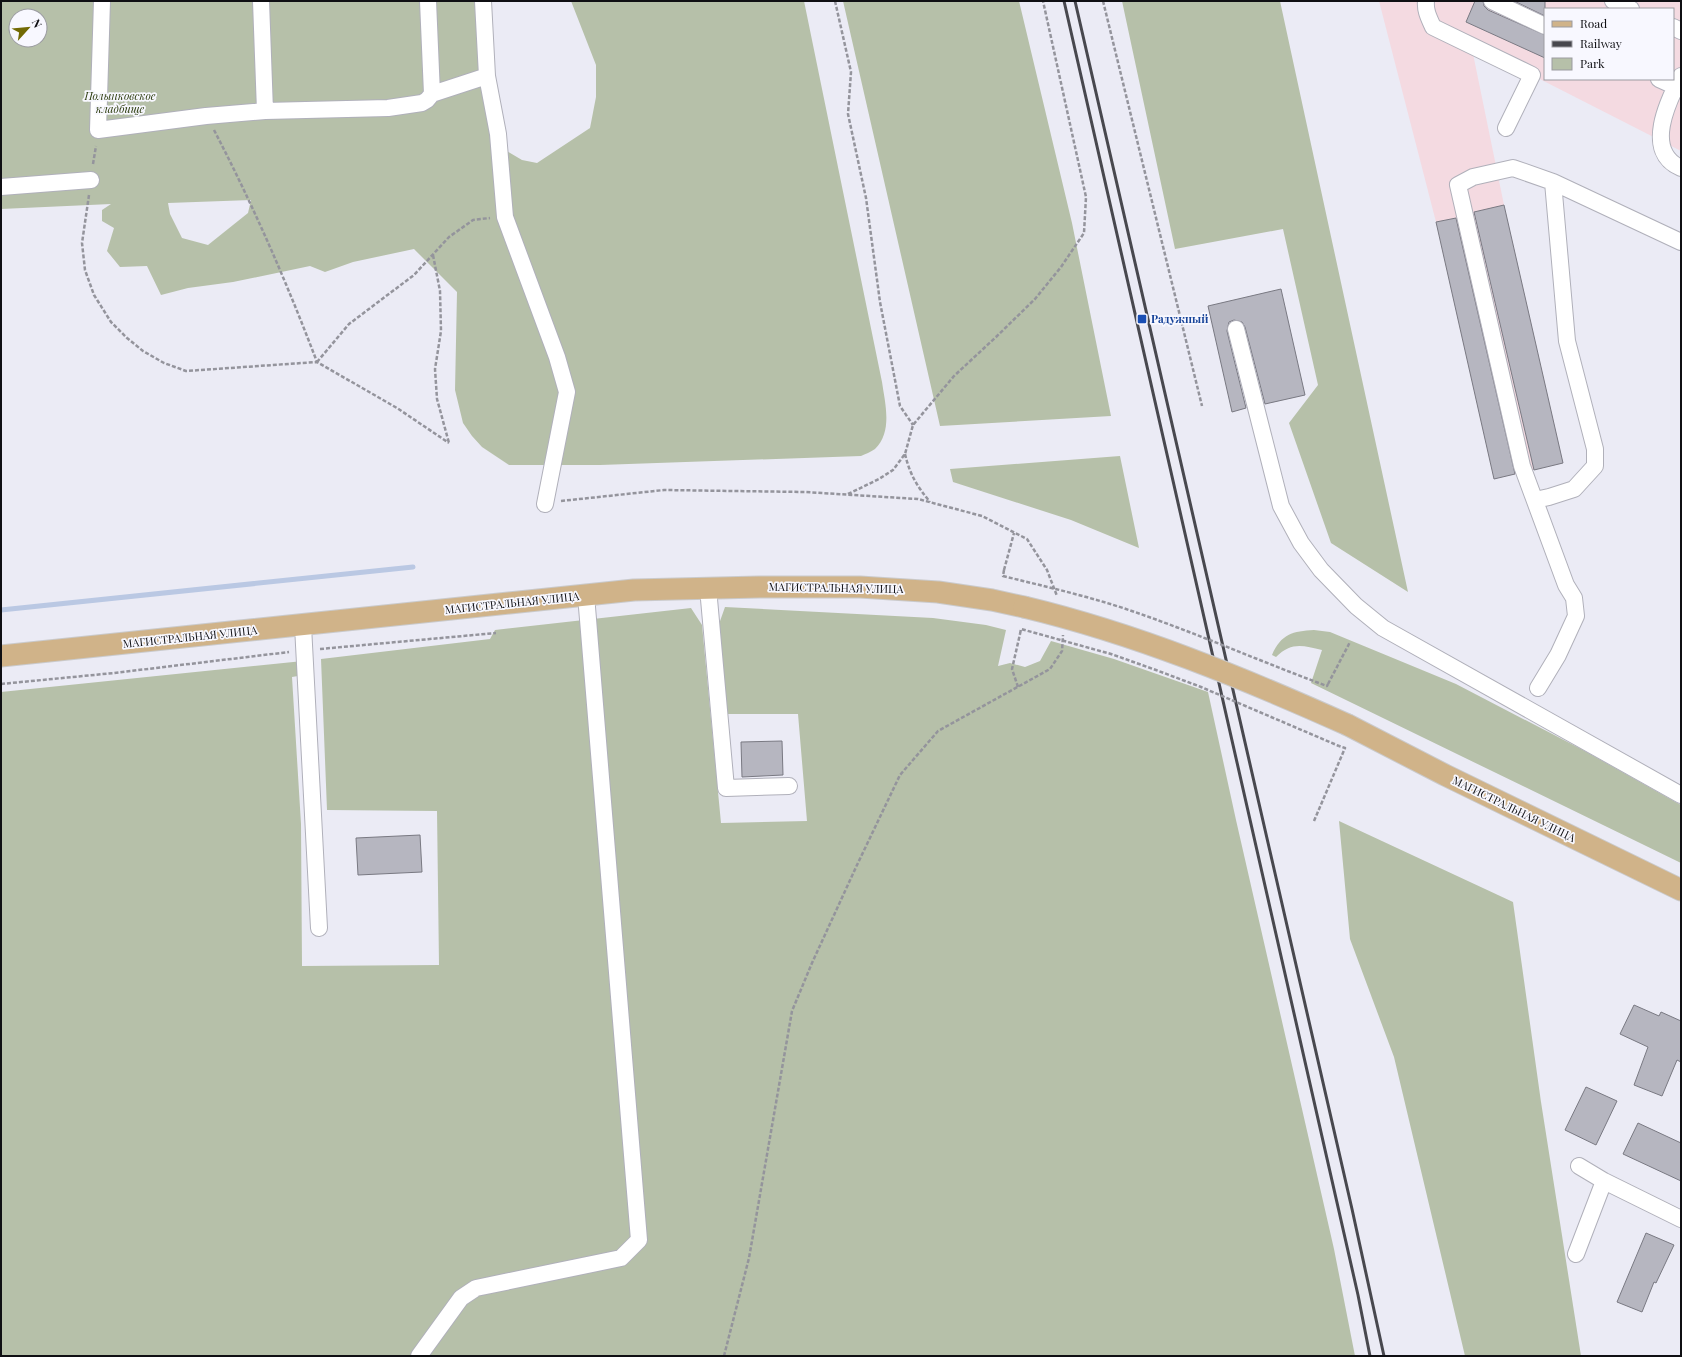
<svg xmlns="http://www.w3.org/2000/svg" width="1682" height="1357" viewBox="0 0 1682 1357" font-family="'Playfair Display',serif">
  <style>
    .industrial { fill: #f4dae1; fill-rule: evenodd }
    .green { fill: #b6c0a9; fill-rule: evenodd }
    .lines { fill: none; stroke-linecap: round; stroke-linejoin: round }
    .stream { stroke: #bac8e3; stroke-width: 5 }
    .building { fill: #b6b6c0; stroke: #797982 }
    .minor-casing { stroke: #b0b0ba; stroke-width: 18 }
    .major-casing { stroke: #cacacb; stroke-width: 23 }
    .path { stroke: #94949c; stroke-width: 2.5; stroke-dasharray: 4 2; stroke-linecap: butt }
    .minor { stroke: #fff; stroke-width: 16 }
    .major { stroke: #d0b389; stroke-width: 21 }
    .rail { stroke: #48484e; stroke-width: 3 }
    .major-bridge-casing { stroke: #cacacb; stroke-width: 23; stroke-linecap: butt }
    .path-bridge { stroke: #94949c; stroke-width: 2.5; stroke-dasharray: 4 2; stroke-linecap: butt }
    .major-bridge { stroke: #d0b389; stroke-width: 21 }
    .transit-dot { fill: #1a4fb4; stroke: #f8f8ff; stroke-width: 1.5 }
    .labels { text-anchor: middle; stroke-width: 3.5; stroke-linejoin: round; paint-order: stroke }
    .park-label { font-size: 11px; font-style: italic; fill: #2c3c0e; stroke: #f8f8ff }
    .transit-label { font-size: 11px; font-weight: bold; fill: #164399; stroke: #f8f8ff; text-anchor: start }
    .street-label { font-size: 11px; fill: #0f0f13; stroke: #f8f8ff }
  </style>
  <rect width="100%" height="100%" fill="#ebebf5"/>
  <path class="industrial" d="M1379,1h302v150l-210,-107 33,161 59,258 -69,16 -58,-257zM1545,9h128v70h-128z"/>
  <path class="green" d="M1,1h489l10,146 22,13 15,3 53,-35 6,-31v-32l-25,-64h233l78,381c3,21 11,50 -7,67 -4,3 -10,5 -14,7l-261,9h-91l-27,-18 -10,-11 -9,-13 -8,-33 2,-98 -43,-43 -61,13 -28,10 -15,-6 -77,16 -45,6 -27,7 -14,-29 -27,1 -13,-16 7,-23 -12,-7v-11l9,-6 -110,5zM16,16h24v24h-24zM251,200l-3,13 -40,32 -26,-7 -12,-24 -2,-11z
    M843,1h176l53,222 39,193 -171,10z
    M1122,1h158l128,591 -77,-49 -42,-120 29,-38 -35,-156 -108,20z
    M1120,456l19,92 -68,-28 -118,-38 -3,-13z
    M725,607l208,11 53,7 20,5 -8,36 12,-3 15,4 15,-6 11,-20 63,18 94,33 28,128 98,429 21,107h-1354v-664l302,-31 1,14 -12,2 9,147 1,142 137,-1 -2,-154 -110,-1 -6,-151 169,-20 5,-9 196,-22 11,17 19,198 86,-2 -9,-107h-72l-7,-90z
    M1314,630l16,2 126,52 127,66 98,55v58l-370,-180 11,-33c-20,-5 -31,-8 -46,7l-4,-2c9,-21 21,-24 42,-25z
    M1339,821l174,81 28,200 40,254h-116l-71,-299 -44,-118z"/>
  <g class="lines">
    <path class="stream" d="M1,610l412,-43"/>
  </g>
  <path class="building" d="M1475,1h8l1,5 4,4 57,25v23l-79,-36z
    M1514,1h31v15z
    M1504,205l59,258 -29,7 -60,-258z
    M1456,218l59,256 -21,5 -58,-257z
    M1281,289l24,106 -40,9 -20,-77 -3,-5 -8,-2 -5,2 -2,9 19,77 -14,4 -24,-106z
    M782,741l1,34 -41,2 -1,-35z
    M420,835l2,37 -64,3 -2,-37z
    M1634,1005l25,11 2,-4 20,9v41l-4,-2 -15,36 -28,-11 14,-38 -28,-13z
    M1586,1087l31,14 -21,44 -31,-15z
    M1638,1123l43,20v38l-58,-27z
    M1646,1233l28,12 -18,38 -2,-1 -12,30 -25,-10z"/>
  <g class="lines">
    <g class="minor-casing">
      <path id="minor" d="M102,1l-4,129 108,-14 59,-5 123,-3 34,-5 5,-3 5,-6 55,-18 -4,-75
        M261,1l4,110
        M428,1l4,93
        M1426,1c-1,10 3,17 7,26l99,48 -26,53
        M1492,1l53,25
        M1613,1l18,8
        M1673,27l8,4
        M487,76l11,58 7,83 52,140 10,35 -22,112
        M1681,76c-13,25 -38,76 0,92
        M1659,79l22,10
        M1,187l90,-7
        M1236,329l45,177 20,37 20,27 35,36 27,22 298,167
        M1535,500l14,-3 25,-8 21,-23v-17l-28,-108 -14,-159
        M708,588l18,200 63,-2
        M303,626l16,302
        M1538,688l20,-33 18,-39 -2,-18 -8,-13 -44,-119 -64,-281 15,-8 40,-9 40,14 128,60
        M1579,1166l25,15 77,38
        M1576,1254l28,-73
        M419,1356l42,-58 15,-10 145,-30 18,-18 -53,-645"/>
    </g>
    <g class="major-casing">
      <path id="major" d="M1,656l633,-66 125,-3h101l78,5 54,8 32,7
        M1348,725l97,50 236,115"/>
    </g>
    <path class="path" d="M835,1l16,71 -3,42 18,84 14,104 20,104 13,19
      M1103,1l99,405
      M214,130c39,75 73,153 103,232
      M93,164l3,-18
      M89,195l-7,48 3,27 9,25 17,27 16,16 16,13 21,12 22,8 131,-9 80,46 52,35
      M433,255l7,36 1,40 -6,38 2,30 12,44
      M317,362l32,-38 65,-49 35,-38 24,-17 17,-2
      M905,454c5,21 12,32 25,48
      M848,494l31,-15 14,-9 12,-16 8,-29 41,-49 42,-39 39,-38 26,-32 23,-34 2,-36 -43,-196
      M561,501l103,-11 141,2 113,7 64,17 45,23 20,31 10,26
      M1004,570l10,-37
      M320,649l176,-16
      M1,684l113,-11 175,-21
      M1328,684l22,-42
      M1018,687l-6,-18 8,-35
      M1314,821l31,-73 -6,-2
      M724,1356l25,-98 43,-247 20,-48 45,-98 43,-90 38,-44 112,-62 12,-18 1,-16"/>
    <use href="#minor" class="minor"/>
    <use href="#major" class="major"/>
    <path class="rail" d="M1064,1l294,1294 12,61
      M1075,1l277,1208 32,147"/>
    <g class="major-bridge-casing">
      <path id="major-bridge" d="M1024,607c113,27 219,71 324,118"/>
    </g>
    <path class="path-bridge" d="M1004,570l-1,6c40,10 80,19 120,32 69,23 136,53 204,78l1,-2
      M1020,634l1,-5 90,25 45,16 45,17 138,59"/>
    <use href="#major-bridge" class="major-bridge"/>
  </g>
  <rect class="transit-dot" x="1137" y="314" width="10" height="10" rx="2"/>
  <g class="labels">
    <g class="park-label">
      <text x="120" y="100">Полынковское<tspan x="120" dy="13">кладбище</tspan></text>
    </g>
    <g class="transit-label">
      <text x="1151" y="323">Радужный</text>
    </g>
    <g class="street-label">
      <text transform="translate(836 588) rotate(1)" y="4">МАГИСТРАЛЬНАЯ УЛИЦА</text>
      <text transform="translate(512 603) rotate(-6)" y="4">МАГИСТРАЛЬНАЯ УЛИЦА</text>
      <text transform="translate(190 637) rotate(-6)" y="4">МАГИСТРАЛЬНАЯ УЛИЦА</text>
      <text transform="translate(1514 809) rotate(26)" y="4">МАГИСТРАЛЬНАЯ УЛИЦА</text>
    </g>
  </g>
  <rect width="1682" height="1357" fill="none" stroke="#0f0f13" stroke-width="4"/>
  <rect x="1544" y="8" width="130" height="72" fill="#f8f8ff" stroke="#9b9ba1"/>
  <rect x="1552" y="21" width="20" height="6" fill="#d0b389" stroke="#9b9ba1"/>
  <text x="1580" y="28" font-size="12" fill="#0f0f13">Road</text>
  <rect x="1552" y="41" width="20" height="6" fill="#48484e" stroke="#9b9ba1"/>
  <text x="1580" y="48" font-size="12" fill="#0f0f13">Railway</text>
  <rect x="1552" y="58" width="20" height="12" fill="#b6c0a9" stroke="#9b9ba1"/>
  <text x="1580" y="68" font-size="12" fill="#0f0f13">Park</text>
  <g transform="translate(28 28) rotate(63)"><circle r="19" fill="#f8f8ff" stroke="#9b9ba1"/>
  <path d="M0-3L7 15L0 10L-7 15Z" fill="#726a04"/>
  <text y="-6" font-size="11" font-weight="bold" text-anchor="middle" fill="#0f0f13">N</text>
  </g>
</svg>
